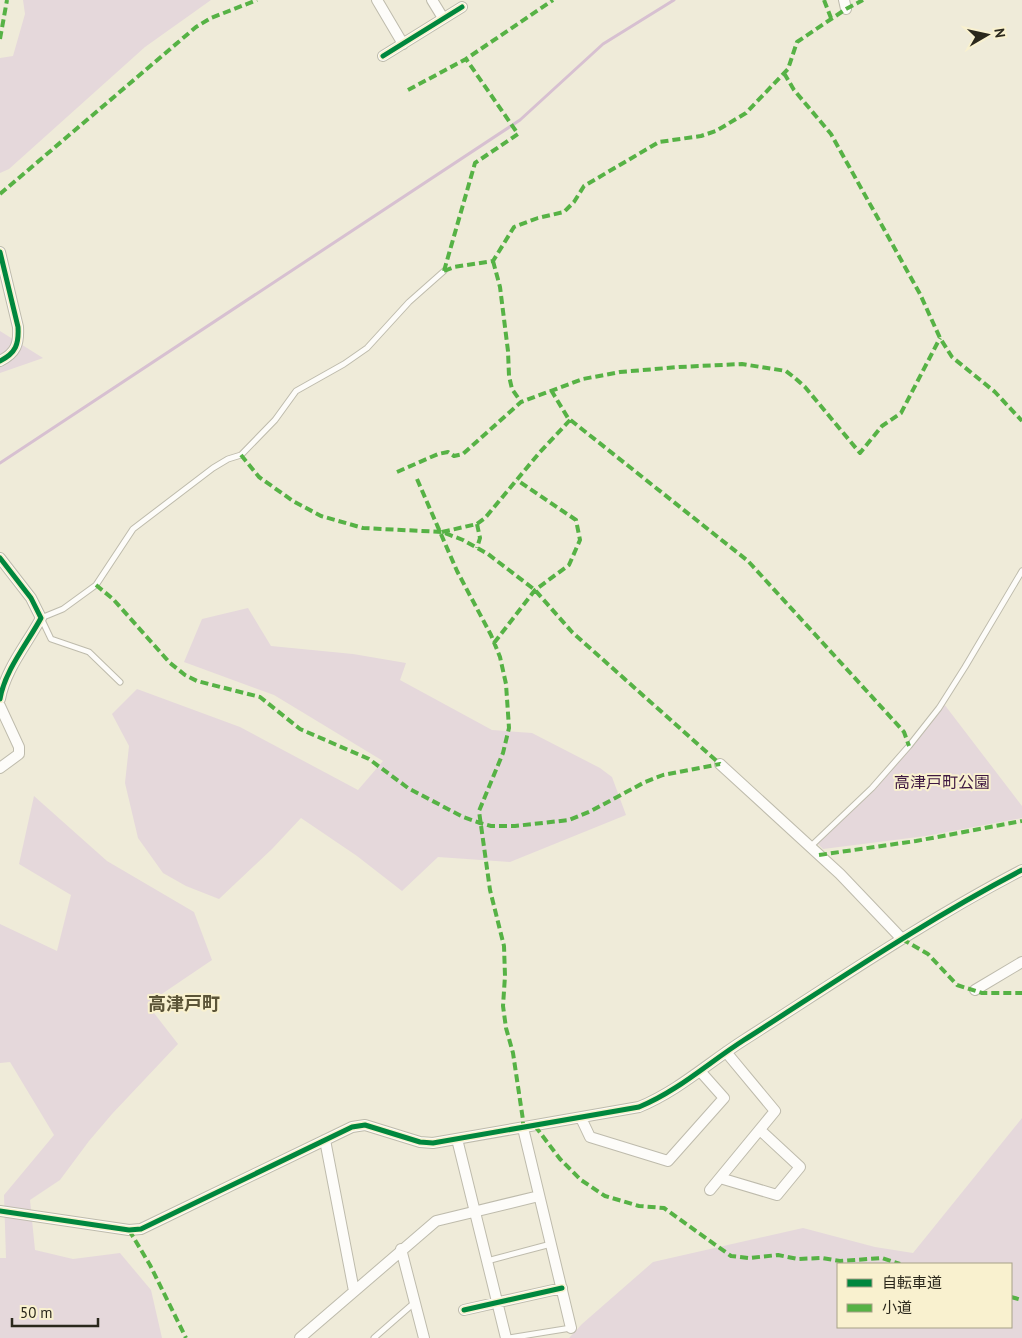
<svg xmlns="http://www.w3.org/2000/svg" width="1022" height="1338" viewBox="0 0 1022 1338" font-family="'PT Sans','Noto Sans JP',sans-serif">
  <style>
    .green { fill: #e5d8db; fill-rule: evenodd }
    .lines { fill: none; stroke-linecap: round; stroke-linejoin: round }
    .stream { stroke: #d7c0d1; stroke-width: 3 }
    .lane-casing { stroke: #bebbac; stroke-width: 7 }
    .street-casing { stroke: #bebbac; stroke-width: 12 }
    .lane { stroke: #fdfcf9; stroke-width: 5 }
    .street { stroke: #fdfcf9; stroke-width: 10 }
    .quiet { stroke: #56b245; stroke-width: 4; stroke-dasharray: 8 4; stroke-linecap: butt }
    .cycleway-casing { stroke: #f9f1cf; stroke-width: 8 }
    .cycleway { stroke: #00873e; stroke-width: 5 }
    .labels { text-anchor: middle; stroke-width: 4; stroke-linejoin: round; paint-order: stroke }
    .park-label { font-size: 16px; fill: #3f1942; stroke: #f9f1cf }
    .neighbourhood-label { font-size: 18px; font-weight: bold; fill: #5b5437; stroke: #f9f1cf }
  </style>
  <rect width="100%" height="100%" fill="#efebd9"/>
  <path class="green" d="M23,0h188l-66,47 -136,122 -9,4v-115l13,-2 12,-42z
    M0,331l43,27 -43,15z
    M248,608l23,38 82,8 53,9 -6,17 92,50 40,3 68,35 12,9 14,38 -116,47 -72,-5 -36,34 -45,-35 -56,-38 -29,31 -53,50 -33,-13 -23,-13 -25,-35 -13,-55 4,-37 -17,-32 25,-25 103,38 118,63 25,-29 -109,-66 -90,-33 18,-43z
    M944,704l78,102v12l-96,18 -103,13 -7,-7 58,-52z
    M34,796l73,65 87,51 18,48 -65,44 31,40 -66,70 -23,27 -29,39 -30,20 5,50 38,9 47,-6 31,37 11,48h-162v-80h6l-2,-63 50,-60 -44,-73 -10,1v-139l57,27 14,-56 -52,-31z
    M1022,1118v220h-453l13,-14 71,-62 150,-34 72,19 38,6zM838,1264h173v63h-173z"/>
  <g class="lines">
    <path class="stream" d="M0,463l520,-343 83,-76 71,-44"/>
    <g class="lane-casing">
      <path id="lane" d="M120,682l-31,-30 -38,-13 -10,-21 22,-9 33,-24 37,-56 80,-61 15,-9 13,-4 34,-35 21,-29 48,-27 23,-16 42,-46 35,-31
        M810,847l62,-59 37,-42 30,-38 26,-41 57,-96
        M487,1261l64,-17
        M374,1338l40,-35
        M509,1338l62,-10"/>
    </g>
    <g class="street-casing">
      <path id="street" d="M377,0l26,44
        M432,0l11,18
        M844,0l2,9
        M383,56l79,-49
        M0,252l18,75c1,17 -2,26 -18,34
        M0,558l31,40 10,20c-14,26 -36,52 -41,81
        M0,706l19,41v7l-19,14
        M720,764l120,110 62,65
        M975,990l47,-28
        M581,1118l9,19 78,24 56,-63 -24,-27
        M523,1128l48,200
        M457,1139l49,199
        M325,1140l29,151
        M720,1178l57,17 23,-28 -40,-37
        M710,1190l65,-79 -49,-59
        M0,1211l129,19 12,-1 211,-102 13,-2 55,17 13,1 206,-36c39,-16 69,-44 105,-67 91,-58 182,-120 278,-170
        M401,1249l23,89
        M464,1310l98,-22
        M300,1338l136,-117 103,-25"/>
    </g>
    <use href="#lane" class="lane"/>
    <use href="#street" class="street"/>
    <path class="quiet" d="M824,0l7,18
      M0,39l7,-39
      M784,73l10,17 37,44 89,160 20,44 12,19 43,35 27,29
      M408,90l58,-31 87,-59
      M0,194l196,-167 15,-9 46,-18
      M493,261l7,26 8,64 1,25 3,13 9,13
      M444,271l10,-4 39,-6 21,-34 24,-9 26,-6 10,-10 10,-16 75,-44 42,-6 15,-5 30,-18 42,-44 9,-27 49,-33 17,-9
      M444,271l31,-108 43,-29 -52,-75
      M551,390l17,28 180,143 147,161 9,10 5,14
      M241,455l18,22 34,24 28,15 42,12 79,4 21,8 25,14 47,36 37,42 148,132
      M397,472l41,-18 10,-2 6,4 9,-2 58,-52 62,-23 37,-7 59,-5 63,-3 44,7 9,7 10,9 55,66 22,-27 19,-13 39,-75
      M417,479l40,92 34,64 9,22 6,27 3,44 -6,25 -24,58 11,79 14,56 1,30 -2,30 3,22 7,25 10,67v8
      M477,524l3,14 -3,10
      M442,532l35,-8 8,-6 55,-66 30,-32
      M96,585l17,14 57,64 15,12 12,6 63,16 40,32 69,30 39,29 55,29 17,6 11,3h24l54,-6 22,-9 54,-29 18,-7 57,-11
      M494,643l41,-53 34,-25 11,-25 -4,-20 -59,-40
      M819,855l97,-14 106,-20
      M902,939l26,15 29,31 25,8h40
      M535,1126l25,33 21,21 24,16 34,10 25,2 67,48 18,2 29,-3 20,4 24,-1 18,3 42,-3 18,6
      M129,1230l21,35 36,73
      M1011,1297l11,3"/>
    <g class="cycleway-casing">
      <path id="cycleway" d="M383,56l79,-49
        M0,252l18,75c1,17 -2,26 -18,34
        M0,558l31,40 10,20c-14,26 -36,52 -41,81
        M0,1211l129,19 12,-1 211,-102 13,-2 55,17 13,1 206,-36c39,-16 69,-44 105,-67 91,-58 182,-120 278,-170
        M464,1310l98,-22"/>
    </g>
    <use href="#cycleway" class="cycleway"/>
  </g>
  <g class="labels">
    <g class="park-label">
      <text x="942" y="788">高津戸町公園</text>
    </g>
    <g class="neighbourhood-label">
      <text x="184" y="1010">高津戸町</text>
    </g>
  </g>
  <rect x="837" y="1263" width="175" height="65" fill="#f9f1cf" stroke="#a7a187"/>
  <rect x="847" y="1279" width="25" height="8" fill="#00873e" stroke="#a7a187"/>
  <text x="882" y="1288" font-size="15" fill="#2b281c">自転車道</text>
  <rect x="847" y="1304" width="25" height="8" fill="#56b245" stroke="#a7a187"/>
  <text x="882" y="1313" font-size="15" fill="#2b281c">小道</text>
  <g transform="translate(987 35) rotate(81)" stroke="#f9f1cf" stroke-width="4" paint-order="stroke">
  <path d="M0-4L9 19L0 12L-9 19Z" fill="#2b281c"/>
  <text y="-8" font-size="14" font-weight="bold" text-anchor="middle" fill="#2b281c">N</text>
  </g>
  <path d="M12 1318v8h86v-8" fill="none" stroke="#2b281c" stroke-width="2.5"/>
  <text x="20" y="1318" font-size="15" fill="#2b281c" stroke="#f9f1cf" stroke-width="4" paint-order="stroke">50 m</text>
</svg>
